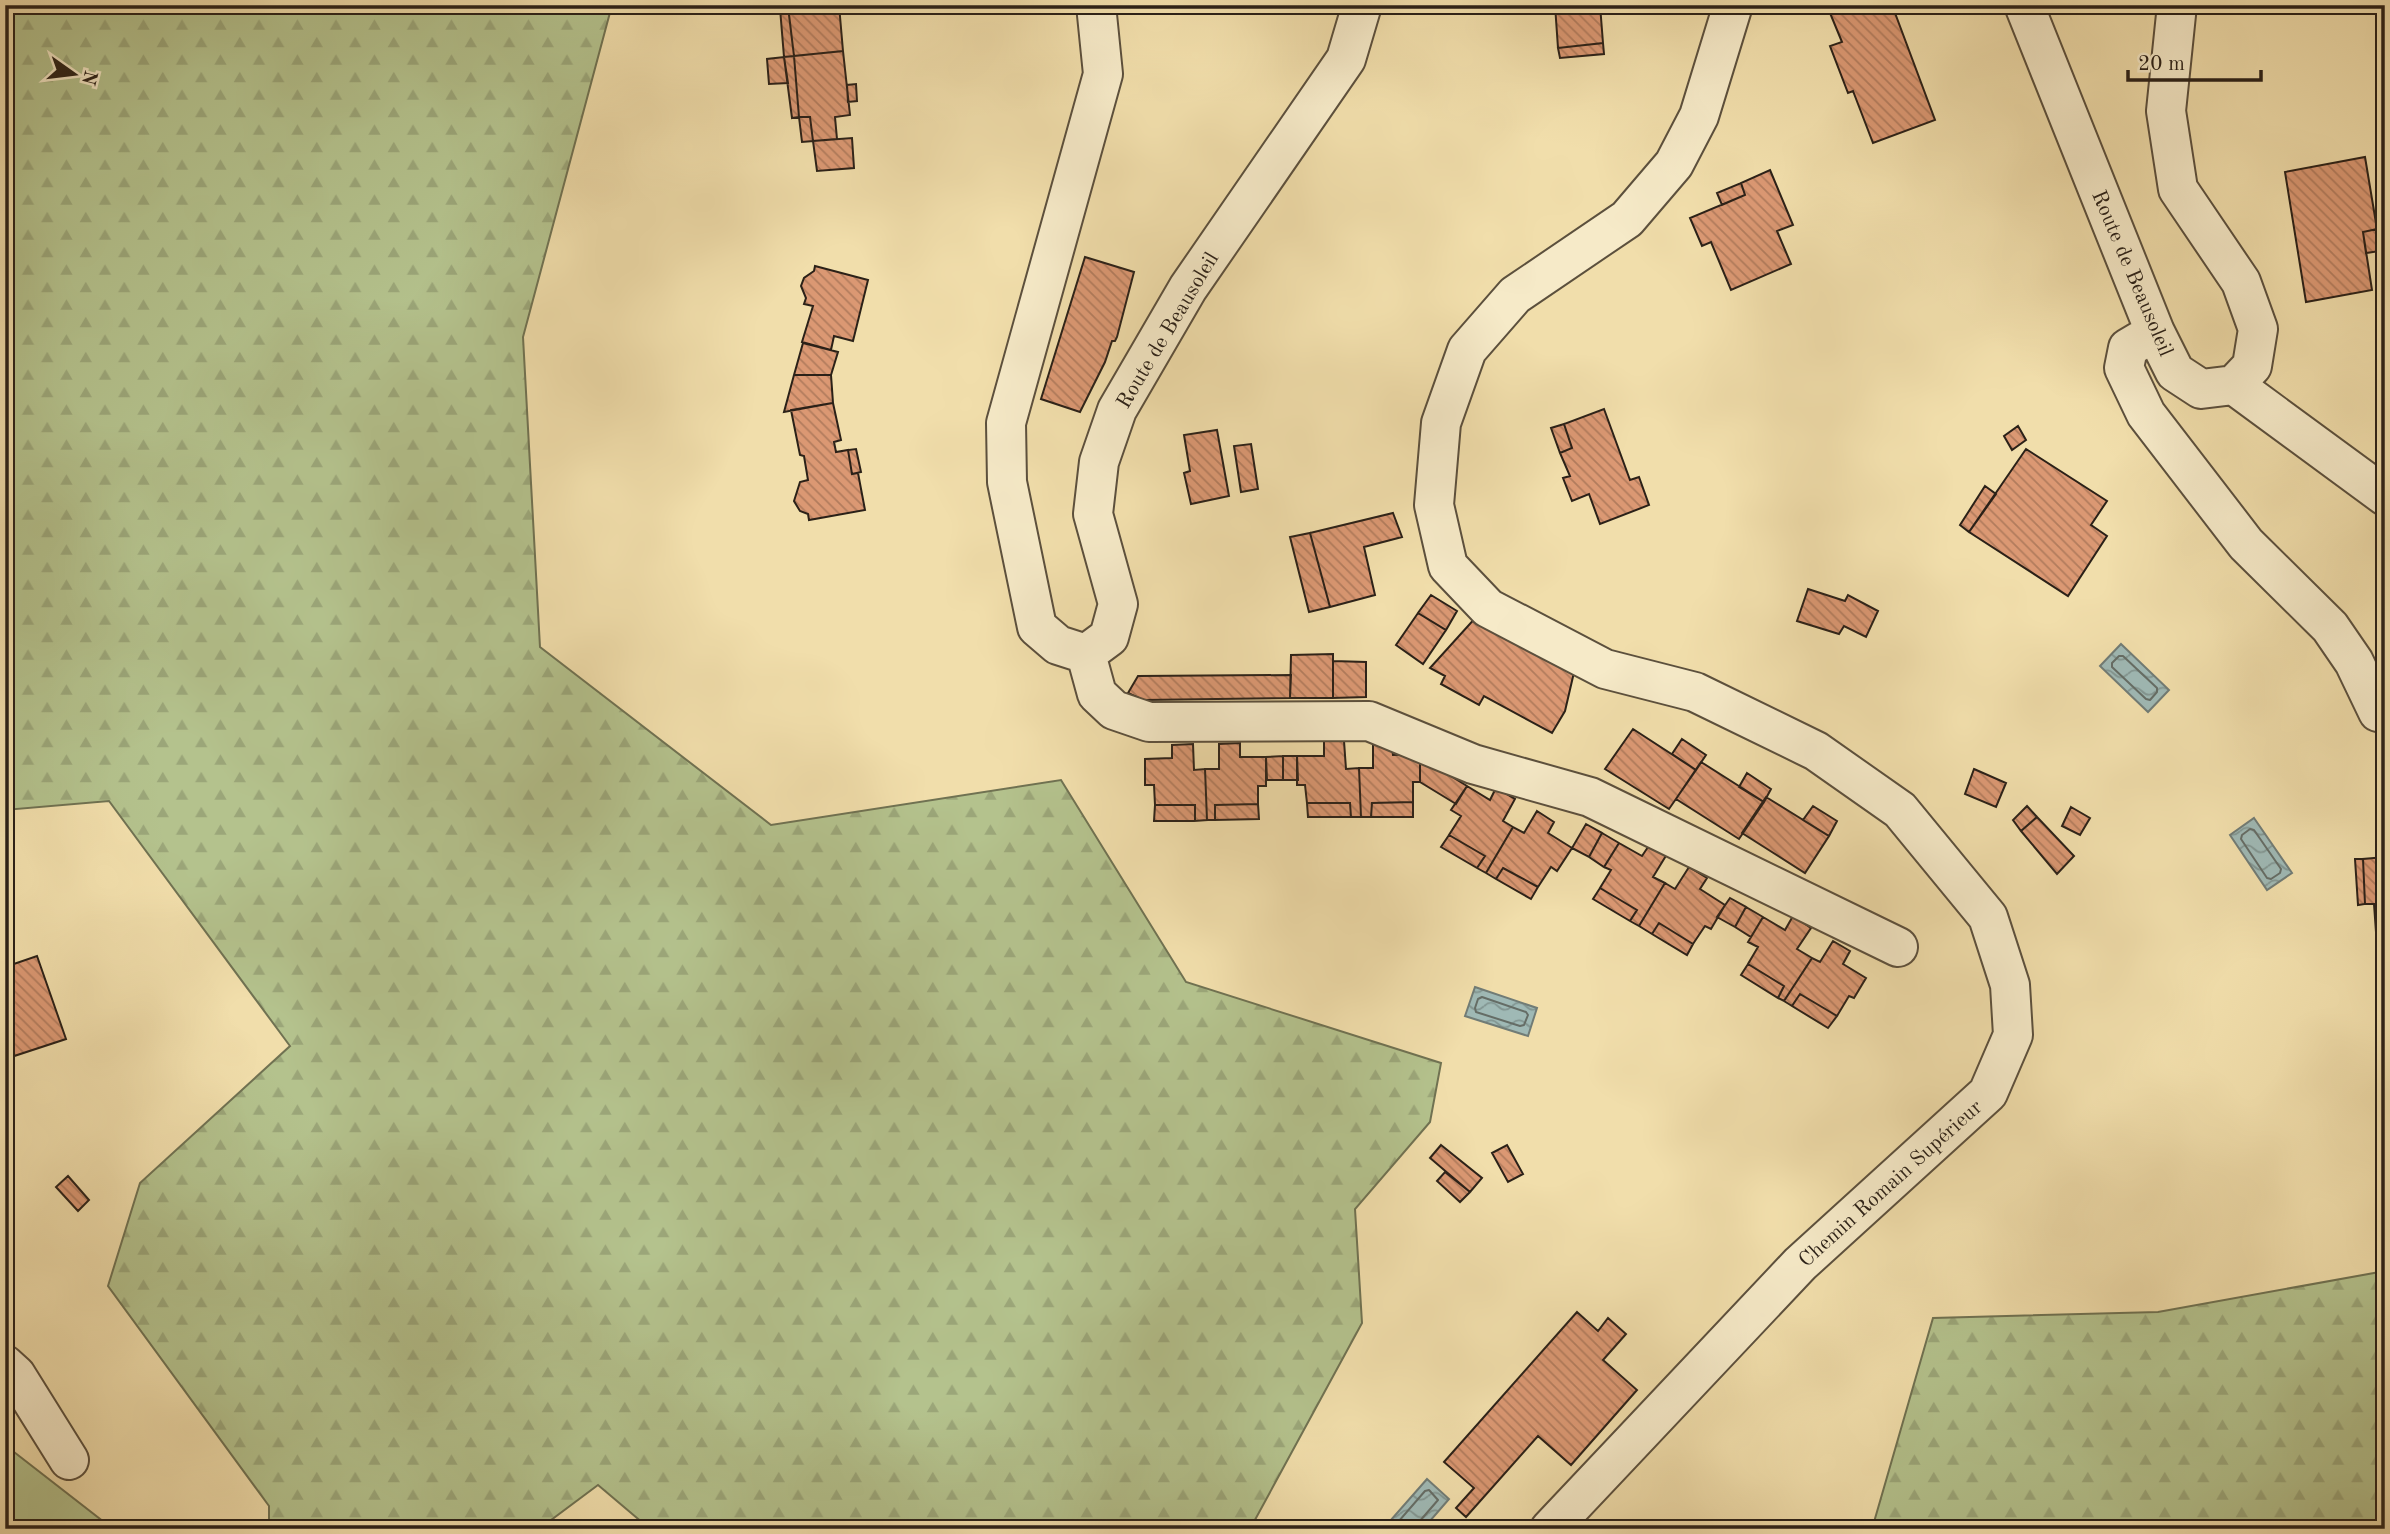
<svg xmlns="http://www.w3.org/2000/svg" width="2390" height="1534" viewBox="0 0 2390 1534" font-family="'Old Standard TT',serif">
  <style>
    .grass { fill: #b4c28d; stroke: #707252; stroke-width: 2 }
    .forest { fill: url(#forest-firs); stroke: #707252; stroke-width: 2 }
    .water { fill: url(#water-waves); stroke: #717c76; stroke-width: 2 }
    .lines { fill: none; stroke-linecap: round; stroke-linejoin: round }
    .shore { stroke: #656d66; stroke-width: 2 }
    .building { fill: url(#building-back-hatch); stroke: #2b2118; stroke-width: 2 }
    .minor-casing { stroke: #5c503d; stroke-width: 42 }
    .minor { stroke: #f6eac8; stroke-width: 38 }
    .labels { text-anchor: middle; stroke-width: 7; stroke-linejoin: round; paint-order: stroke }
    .street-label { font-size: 21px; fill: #2b2118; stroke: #f6eac8 }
  </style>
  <defs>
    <pattern id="forest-firs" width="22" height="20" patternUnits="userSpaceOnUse" patternTransform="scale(1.75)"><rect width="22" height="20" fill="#b4c28d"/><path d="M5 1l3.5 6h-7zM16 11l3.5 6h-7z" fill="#9ba679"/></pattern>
    <pattern id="water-waves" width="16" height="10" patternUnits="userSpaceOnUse" patternTransform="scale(1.75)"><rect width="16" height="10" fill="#9fb9b5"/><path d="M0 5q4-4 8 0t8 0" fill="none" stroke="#829692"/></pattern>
    <pattern id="building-back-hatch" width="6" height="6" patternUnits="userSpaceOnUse" patternTransform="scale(1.75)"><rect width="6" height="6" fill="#db9873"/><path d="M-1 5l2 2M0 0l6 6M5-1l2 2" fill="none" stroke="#b27c5d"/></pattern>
  </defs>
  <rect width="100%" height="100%" fill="#f1deab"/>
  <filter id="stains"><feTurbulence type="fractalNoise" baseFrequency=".00286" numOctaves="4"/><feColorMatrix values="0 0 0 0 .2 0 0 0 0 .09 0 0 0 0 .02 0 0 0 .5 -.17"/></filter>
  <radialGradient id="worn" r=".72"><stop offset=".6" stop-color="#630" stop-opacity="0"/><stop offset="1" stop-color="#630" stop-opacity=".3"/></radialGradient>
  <path class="grass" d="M5,1445l108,84h-108z"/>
  <path class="forest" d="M5,5h607l-89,332 17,310 231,178 290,-45 125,202 255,81 -11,59 -75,87 7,114 -112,206h-600l-52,-44 -59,44h-270v-23l-161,-220 32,-103 150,-137 -181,-245 -104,9z
    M2385,1271v258h-513l61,-211 225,-6z"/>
  <path class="water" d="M2121,644l48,46 -21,22 -48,-46z
    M2254,818l38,55 -25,17 -37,-55z
    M1475,987l62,21 -9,28 -63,-20z
    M1427,1479l22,20 -26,30h-40z"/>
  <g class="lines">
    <path class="shore" d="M2119,656h4l34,32v4l-7,8 -4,-1 -34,-32v-4z
      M2250,829l4,1 27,39 -1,4 -9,6 -4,-1 -26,-39 1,-4z
      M1482,997l44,15 2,3 -4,10 -4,1 -44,-14 -1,-4 3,-9z
      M1392,1529l33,-38 4,-1 9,10 -19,22 -1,7"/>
  </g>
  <path class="building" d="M839,5l4,46 -49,5 -6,-50z
    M1555,5h45l3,38 -45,5z
    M1850,5h42l43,115 -62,23 -20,-52 -5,2 -18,-47 12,-4 -12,-29z
    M788,7l6,49 -10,1 -4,-49z
    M1603,43l1,11 -44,4 -2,-10z
    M843,51l7,64 -15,2 2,22 -24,2 -3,-24h-11l-5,-61z
    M794,56l5,61 -7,1 -8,-61z
    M784,57l4,26 -19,1 -2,-25z
    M856,84l1,17 -9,1 -1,-17z
    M799,117h11l3,24 -11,1z
    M852,138l2,30 -37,3 -4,-30z
    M2365,157l12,72 -14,3 9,58 -66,12 -21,-130z
    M1770,170l23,55 -16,6 14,33 -60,26 -20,-48 -9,4 -12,-28 55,-23 -4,-12z
    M1741,183l4,12 -23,10 -5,-12z
    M2377,229l3,22 -14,2 -3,-21z
    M1085,257l49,15 -17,65 -2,4h-3l-7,21 -25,50 -39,-13z
    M815,266l53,14 -15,61 -19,-5 -3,14 -29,-8 11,-36 -9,-2 2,-6 -5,-12 3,-8 10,-7z
    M803,343l35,9 -7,23h-37z
    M794,375h37l2,28 -49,9z
    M833,403l8,37 -7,2 2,10 12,-2 4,24 6,-1 7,37 -56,10 -1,-6 -8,-3 -6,-10 6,-19 8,-2 -4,-24 -4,-1 -9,-45z
    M1604,409l26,71 9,-3 10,28 -49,19 -11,-30 -17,7 -9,-23 7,-2 -10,-23 12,-5 -8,-24z
    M1564,424l8,24 -12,5 -9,-25z
    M2018,426l8,14 -14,10 -8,-14z
    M1217,430l12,66 -38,8 -7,-31 6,-2 -6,-36z
    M1251,444l7,45 -17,3 -7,-46z
    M856,449l5,23 -9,2 -4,-24z
    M2026,449l81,52 -16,24 16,11 -39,60 -99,-64z
    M1985,486l11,8 -27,38 -9,-7z
    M1393,513l9,24 -38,10 11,48 -45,12 -20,-74z
    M1310,533l20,74 -21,5 -19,-75z
    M1808,589l37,12 3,-6 30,16 -12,26 -22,-11 -5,8 -42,-13z
    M1431,595l26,16 -11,19 -28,-17z
    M1418,613l28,17 -23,34 -27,-19z
    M1477,616l98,52 -10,43 -13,22 -68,-37 -5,9 -38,-21 4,-8 -15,-8z
    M1333,654v44h-43l1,-43z
    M1333,661l33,1v35l-33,1z
    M1291,675l-1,23 -147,2 -15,-7 10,-17z
    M1633,729l63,41 -27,39 -64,-40z
    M1682,739l24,16 -10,15 -24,-16z
    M1324,741h20l2,28 13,-1 2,49h-10l-1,-14h-43l-2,-18h-8v-29h27z
    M1373,741h18l2,14 27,-1v28h-7v20l-41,1 -1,14h-10l-2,-49h14z
    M1240,743v14h26v29h-8v18l-43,1v15h-8l-2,-51h14v-25z
    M1193,744l1,26 11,-1 2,51 -12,1v-16h-40l-1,-20h-9v-26l27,-1v-13z
    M1283,756v24h-16l-1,-23z
    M1283,756h14l1,24h-15z
    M1420,757l47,29 -11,18 -36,-22z
    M1701,762l63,40 -25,37 -63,-40z
    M1974,769l32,14 -10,24 -31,-13z
    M1747,773l24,16 -7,13 -25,-15z
    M1467,786l23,14 6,-12 19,11 -12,22 10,6 -27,46 -9,-5 8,-12 -36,-21 12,-19 -10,-6z
    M1766,797l63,39 -24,37 -63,-40z
    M1413,802v15h-42l1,-14z
    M1307,803h43l1,14h-43z
    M1258,804l1,15 -44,1v-15z
    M1155,805h40v16h-41z
    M1813,806l24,15 -8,15 -26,-16z
    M2027,806l10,11 -16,14 -8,-11z
    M2071,807l19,11 -10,17 -18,-9z
    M1537,811l17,11 -6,11 24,15 -15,23 -6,-4 -13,20 -35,-19 -7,11 -10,-6 27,-46 11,6z
    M2037,817l37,39 -17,18 -36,-43z
    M1586,824l16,9 -13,24 -17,-9z
    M1602,833l17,10 -15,24 -15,-10z
    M1449,835l36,21 -8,12 -36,-21z
    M1619,843l23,13 8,-12 17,10 -14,23 12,6 -26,43 -9,-5 7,-11 -37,-22 11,-18 -7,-3z
    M2385,857v87l-3,-40h-17l-2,-45z
    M2355,859h8l2,45 -7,1z
    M1689,867l18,11 -7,11 25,16 -14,24 -6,-3 -12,18 -34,-21 -7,11 -13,-8 26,-43 10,6z
    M1503,868l35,19 -7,12 -35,-20z
    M1600,888l37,22 -7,11 -37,-22z
    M1730,898l16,9 -11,20 -18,-10z
    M2374,904h8l3,83 -5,1z
    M1746,907l17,10 -12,20 -16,-10z
    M1793,916l18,12 -14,21 15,9 -28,43 -6,-3 6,-12 -36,-22 10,-17 -10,-5 15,-25 22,13z
    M1659,923l34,21 -6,11 -35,-21z
    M1833,941l17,10 -7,13 23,14 -12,20 -5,-2 -12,20 -37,-22 -8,12 -8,-5 28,-43 8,4z
    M37,956l29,83 -61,20v-92z
    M1748,964l36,22 -6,12 -37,-23z
    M1800,994l37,22 -9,12 -36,-22z
    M1441,1145l41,33 -12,14 -40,-34z
    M1507,1145l16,29 -15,8 -16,-29z
    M1445,1172l25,20 -10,10 -23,-21z
    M68,1176l21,24 -11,11 -22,-24z
    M1577,1312l21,19 10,-13 18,16 -23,26 34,30 -66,75 -33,-29 -72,81 -10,-9 18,-20 -30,-26z"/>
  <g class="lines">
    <g class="minor-casing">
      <path id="minor" d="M1096,5l7,69 -97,349 1,59 30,145 21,18 28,9 23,-17 9,-33 -25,-90 6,-52 18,-52 71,-122 158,-229 16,-54
        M2024,5l131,327 20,40 26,17 33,-4 18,-19 6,-37 -17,-47 -63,-93 -12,-78 11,-106
        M2155,332l-27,16 -4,20 22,46 100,130 84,83 24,35 24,50
        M2234,385l151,111
        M1086,654l11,40 17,16 35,12 220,-1 104,43 117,33 308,150
        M5,1365l11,10 53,85
        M1550,1529l250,-265 188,-171 25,-58 -3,-50 -22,-68 -88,-107 -84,-59 -121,-59 -90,-23 -117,-61 -40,-42 -14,-61 7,-82 26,-73 48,-55 112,-76 47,-55 25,-48 34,-111"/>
    </g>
    <use href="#minor" class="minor"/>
  </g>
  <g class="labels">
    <g class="street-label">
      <text transform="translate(2133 273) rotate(67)" y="7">Route de Beausoleil</text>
      <text transform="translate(1167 330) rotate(-59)" y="7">Route de Beausoleil</text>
      <text transform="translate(1890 1183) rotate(-42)" y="7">Chemin Romain Supérieur</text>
    </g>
  </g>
  <rect width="2390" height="1534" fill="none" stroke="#f1deab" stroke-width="28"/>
  <rect x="7" y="7" width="2376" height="1520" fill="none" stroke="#2b2118" stroke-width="3.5"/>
  <rect x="14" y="14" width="2362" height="1506" fill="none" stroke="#2b2118" stroke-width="2"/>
  <g transform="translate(74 74) rotate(104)" stroke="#f6eac8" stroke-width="5" paint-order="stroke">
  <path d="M0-5L12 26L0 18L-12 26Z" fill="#2b2118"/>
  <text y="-10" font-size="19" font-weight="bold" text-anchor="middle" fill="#2b2118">N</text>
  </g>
  <path d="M2128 70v10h133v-10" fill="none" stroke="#2b2118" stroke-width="3.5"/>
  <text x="2138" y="70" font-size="21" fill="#2b2118" stroke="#f6eac8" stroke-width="5" paint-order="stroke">20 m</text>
  <rect width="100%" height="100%" filter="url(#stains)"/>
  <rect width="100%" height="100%" fill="url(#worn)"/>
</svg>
